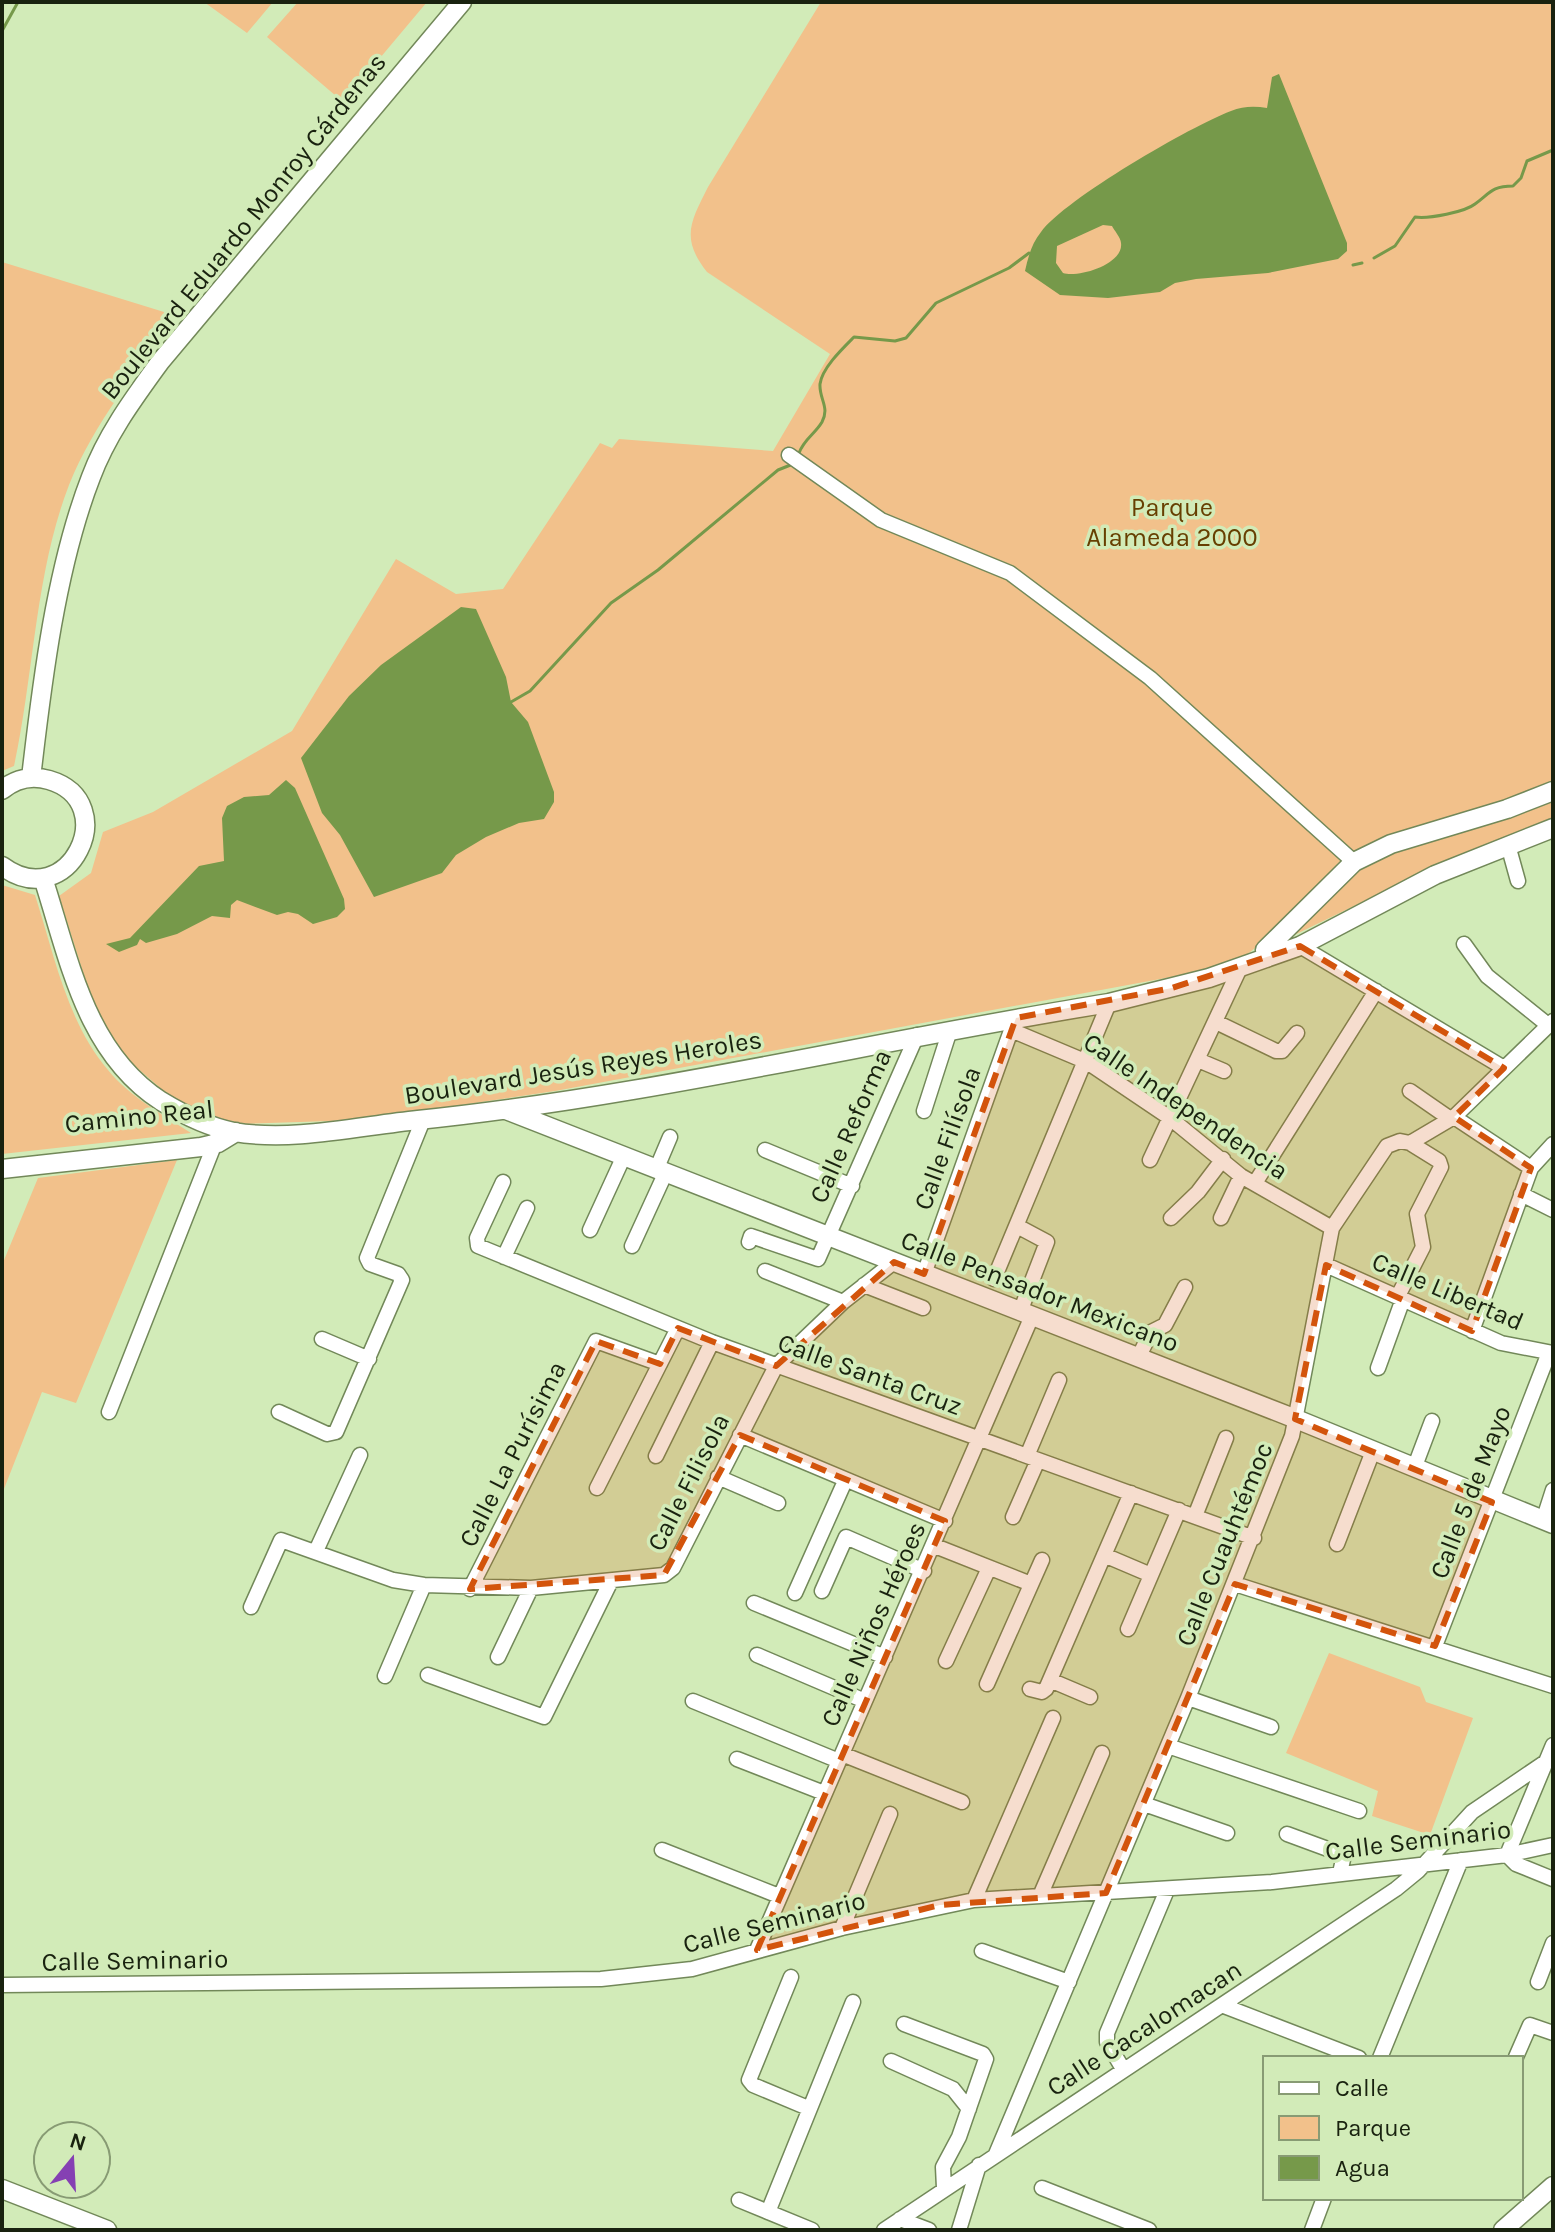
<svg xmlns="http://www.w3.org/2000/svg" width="1555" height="2232" viewBox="0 0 1555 2232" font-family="Karla,sans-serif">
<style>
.green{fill:#f2c18b}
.water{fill:#76994a;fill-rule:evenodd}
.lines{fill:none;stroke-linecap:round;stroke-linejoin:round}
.stream{stroke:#76994a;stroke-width:3}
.minor-casing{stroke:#728859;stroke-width:17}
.major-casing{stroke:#728859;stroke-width:21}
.minor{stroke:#fff;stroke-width:14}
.major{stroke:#fff;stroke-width:18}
.marked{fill:#d3540c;fill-opacity:0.2;stroke:#d3540c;stroke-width:6;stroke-dasharray:16 10;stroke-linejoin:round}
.labels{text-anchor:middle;stroke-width:7;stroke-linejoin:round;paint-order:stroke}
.street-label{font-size:26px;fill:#19220f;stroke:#d2ebb8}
.park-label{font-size:26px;fill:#673f01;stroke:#d2ebb8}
</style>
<rect width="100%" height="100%" fill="#d2ebb8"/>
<path class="green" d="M204 2H273L247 33Z
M298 2H427L343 102 267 37Z
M821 2H1553V789L1396 836 1245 956 1225 967 555 1091 360 1120 242 1124 215 1119 174 1100 128 1060 96 1014 59 896 91 873 103 832 153 812 292 731 396 559 456 594 503 589 600 443 612 448 619 439 773 451 830 354 707 272C680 238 691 221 708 187Z
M2 262 177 316C138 369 94 423 69 485 35 573 34 674 14 766L2 771Z
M1553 802V823L1389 889 1282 941 1367 862 1415 842Z
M2 885 35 895C54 954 67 1022 108 1070 130 1097 162 1114 191 1133L2 1154Z
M177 1160 76 1403 42 1392 2 1494V1265L38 1178Z
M1329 1653 1420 1687 1426 1702 1473 1718 1430 1835 1372 1816 1378 1791 1286 1753Z"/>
<path class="water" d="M1279 74 1347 243V251L1338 259 1268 273 1196 279 1175 283 1160 292 1108 298 1060 295 1025 271C1028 257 1032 243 1041 232 1065 199 1191 126 1231 111 1243 106 1255 106 1267 108L1272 77ZM1103 225 1112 226C1114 230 1121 238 1121 243 1124 264 1079 278 1063 273L1056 263 1057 246Z
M461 607 476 609 506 677 511 702 528 722 554 792V802L544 819 519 823 486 837 456 855 442 873 374 897 340 835 322 813 301 758 349 696 381 665Z
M286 780 295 788 344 899 345 909 337 917 313 924 298 914 288 912 277 915 237 900 231 905 230 918 212 916 177 934 146 943 140 939 137 945 119 952 106 944 130 938 199 866 224 861 222 818 227 806 244 797 269 795Z"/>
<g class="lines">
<path class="stream" d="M2 31 18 2
M1374 258 1395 246 1415 217C1429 219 1465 212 1475 204 1490 193 1492 186 1513 186L1521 178 1527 161 1553 150
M1353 265 1362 263
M799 453C804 439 815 434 822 422 830 407 819 399 820 384 822 368 843 348 854 337L895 341 906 338 936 303 1009 268 1029 253
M511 702 530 691 611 603 658 570 778 470 793 464"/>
<defs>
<path id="minor" d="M789 455 881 520 1010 573 1150 678 1354 862
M1508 845 1518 881
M1464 944 1487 976 1548 1025
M1300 946 1504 1068
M1216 1022 1276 1051H1282L1297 1033
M1011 1030 1087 1062 1170 1118 1241 1176 1332 1228
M1198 1060 1224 1071
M1410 1091 1449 1118
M924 1111 950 1030
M1454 1117 1531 1168
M765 1150 852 1186
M1150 1160 1240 968
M656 1170 670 1137
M503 1182 477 1238 478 1246 712 1342 1254 1538
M1255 1183 1376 991
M1521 1194 1553 1210
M1171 1218 1198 1192 1223 1159
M1221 1218 1241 1176
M1017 1226 1047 1242 1020 1312
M590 1230 623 1158
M749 1242 751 1236 818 1259 917 1035
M632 1246 665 1174
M504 1257 527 1208
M1326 1265 1501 1343 1553 1353
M765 1271 843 1302
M924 1274 1014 1022
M994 1279 1109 1003
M864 1285 923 1308
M1398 1296 1423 1247 1417 1214 1441 1167 1439 1161 1410 1143
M1472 1331 1531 1168 1553 1144
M322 1339 369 1359
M1138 1358 1151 1332 1165 1325 1185 1287
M1378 1368 1403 1299
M109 1412 217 1138
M279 1412 327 1434 336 1432 402 1280 398 1274 370 1264 367 1258 423 1120
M740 1435 945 1521
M656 1456 712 1342
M1027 1456 1059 1380
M1415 1466 1432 1421
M718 1477 778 1503
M597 1488 678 1328
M1195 1516 1226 1438
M1013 1517 1038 1460
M1543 1521 1553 1490
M1337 1544 1373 1451
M935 1546 1031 1584
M316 1551 360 1455
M1104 1555 1151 1575
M1235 1584 1553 1686
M470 1589 596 1341 660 1364
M822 1591 846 1537 924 1571
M795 1593 845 1481
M754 1603 885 1657
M251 1607 281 1540 393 1580 424 1585 531 1588 664 1575 673 1568 776 1366 843 1302 894 1262
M1128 1629 1179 1510
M1435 1646 1548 1355
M757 1655 865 1701
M498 1657 531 1588
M946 1661 989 1568
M428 1675 544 1717 610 1583
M385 1676 424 1585
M1050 1680 1090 1697
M987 1684 1042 1560
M1030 1689 1042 1692 1046 1689 1131 1493
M1188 1698 1271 1727
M693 1701 839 1761
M1168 1746 1359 1811
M842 1754 962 1802
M737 1759 824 1793
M1144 1804 1227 1833
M1287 1834 1344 1855 1340 1873
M662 1850 779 1896
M1507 1855 1553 1745
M1507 1855 1516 1864 1553 1879
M1040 1896 1102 1753
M974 1900 1053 1718
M842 1928 890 1814
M757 1950 1032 1316
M982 1951 1069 1982
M791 1977 749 2080 753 2085 808 2108
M1538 1982 1553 1943
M2 1985 601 1979 692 1969 842 1928 974 1900 1272 1882 1507 1855 1553 1845
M1224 2006 1359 2058
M904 2024 983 2054 986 2059 959 2137 943 2167 944 2188
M1516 2057 1530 2025 1553 2033
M1380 2058 1461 1860
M891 2061 953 2089 969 2109
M1123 2069 1107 2042V2033L1167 1890
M996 2154 1188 1698 1292 1436 1332 1228 1387 1146 1400 1141 1410 1143 1454 1117 1553 1021
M1042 2188 1149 2230
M739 2200 812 2230
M768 2212 853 2002
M900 2219 929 2230
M884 2230 1396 1889 1418 1871 1472 1812 1547 1761
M959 2230 979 2165
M1312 2230 1324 2198"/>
<path id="major" d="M31 778C42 682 56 567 91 477 107 434 134 398 160 362L462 2
M2 790C15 779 32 775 49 780 124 802 69 916 2 866
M43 878C69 958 85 1052 161 1101 184 1115 208 1127 234 1132 293 1142 359 1126 418 1120 650 1096 878 1040 1109 1003L1209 978 1300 946 1435 875 1553 828
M1266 958 1265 950 1354 862 1391 844 1507 809 1553 791
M506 1110 1296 1419 1553 1524
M2 1169 201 1147 218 1143 236 1132
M2 2189 107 2230
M1503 2230 1553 2186"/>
</defs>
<use href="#minor" class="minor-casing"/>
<use href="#major" class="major-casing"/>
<use href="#minor" class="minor"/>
<use href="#major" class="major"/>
</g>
<path class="marked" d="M1300 946 1504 1068 1454 1117 1531 1168 1472 1331 1326 1265 1295 1419 1492 1502 1435 1646 1235 1584 1106 1893 940 1905 757 1950 945 1521 740 1435 664 1575 470 1589 596 1341 660 1364 678 1328 776 1366 894 1262 924 1274 1016 1018 1172 988Z"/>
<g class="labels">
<g class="street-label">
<text transform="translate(243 226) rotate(-51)" y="9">Boulevard Eduardo Monroy Cárdenas</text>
<text transform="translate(583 1067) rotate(-9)" y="9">Boulevard Jesús Reyes Heroles</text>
<text transform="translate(1186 1106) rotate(34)" y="9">Calle Independencia</text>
<text transform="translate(139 1116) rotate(-6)" y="9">Camino Real</text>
<text transform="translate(850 1126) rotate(-66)" y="9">Calle Reforma</text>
<text transform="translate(947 1138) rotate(-70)" y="9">Calle Filísola</text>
<text transform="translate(1040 1291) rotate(21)" y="9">Calle Pensador Mexicano</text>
<text transform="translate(1448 1291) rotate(23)" y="9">Calle Libertad</text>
<text transform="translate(870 1374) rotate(20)" y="9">Calle Santa Cruz</text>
<text transform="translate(512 1454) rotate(-63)" y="9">Calle La Purísima</text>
<text transform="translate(688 1482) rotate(-63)" y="9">Calle Filisola</text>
<text transform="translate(1470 1492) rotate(-69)" y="9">Calle 5 de Mayo</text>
<text transform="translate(1224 1544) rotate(-68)" y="9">Calle Cuauhtémoc</text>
<text transform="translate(873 1624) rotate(-66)" y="9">Calle Niños Héroes</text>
<text transform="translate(1418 1840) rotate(-7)" y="9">Calle Seminario</text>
<text transform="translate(774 1922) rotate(-14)" y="9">Calle Seminario</text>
<text transform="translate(135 1960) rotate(-1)" y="9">Calle Seminario</text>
<text transform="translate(1144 2028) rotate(-33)" y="9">Calle Cacalomacan</text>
</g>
<g class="park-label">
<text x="1172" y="516">Parque<tspan x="1172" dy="30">Alameda 2000</tspan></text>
</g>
</g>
<rect width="1555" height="2232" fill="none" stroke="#19220f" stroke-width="8"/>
<rect x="1263" y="2056" width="260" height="144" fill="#d2ebb8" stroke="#889b74" stroke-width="2"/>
<rect x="1279" y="2082" width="40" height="12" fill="#ffffff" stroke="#889b74" stroke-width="2"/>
<text x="1335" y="2096" font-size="24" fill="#19220f">Calle</text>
<rect x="1279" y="2116" width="40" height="24" fill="#f2c18b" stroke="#889b74" stroke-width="2"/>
<text x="1335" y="2136" font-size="24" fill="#19220f">Parque</text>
<rect x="1279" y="2156" width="40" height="24" fill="#76994a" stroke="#889b74" stroke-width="2"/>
<text x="1335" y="2176" font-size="24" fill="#19220f">Agua</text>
<g transform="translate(72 2160) rotate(18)"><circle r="38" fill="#d2ebb8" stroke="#889b74" stroke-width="2"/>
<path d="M0-6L14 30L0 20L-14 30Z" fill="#8540b3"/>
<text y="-12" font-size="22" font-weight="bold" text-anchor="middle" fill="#19220f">N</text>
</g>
</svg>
